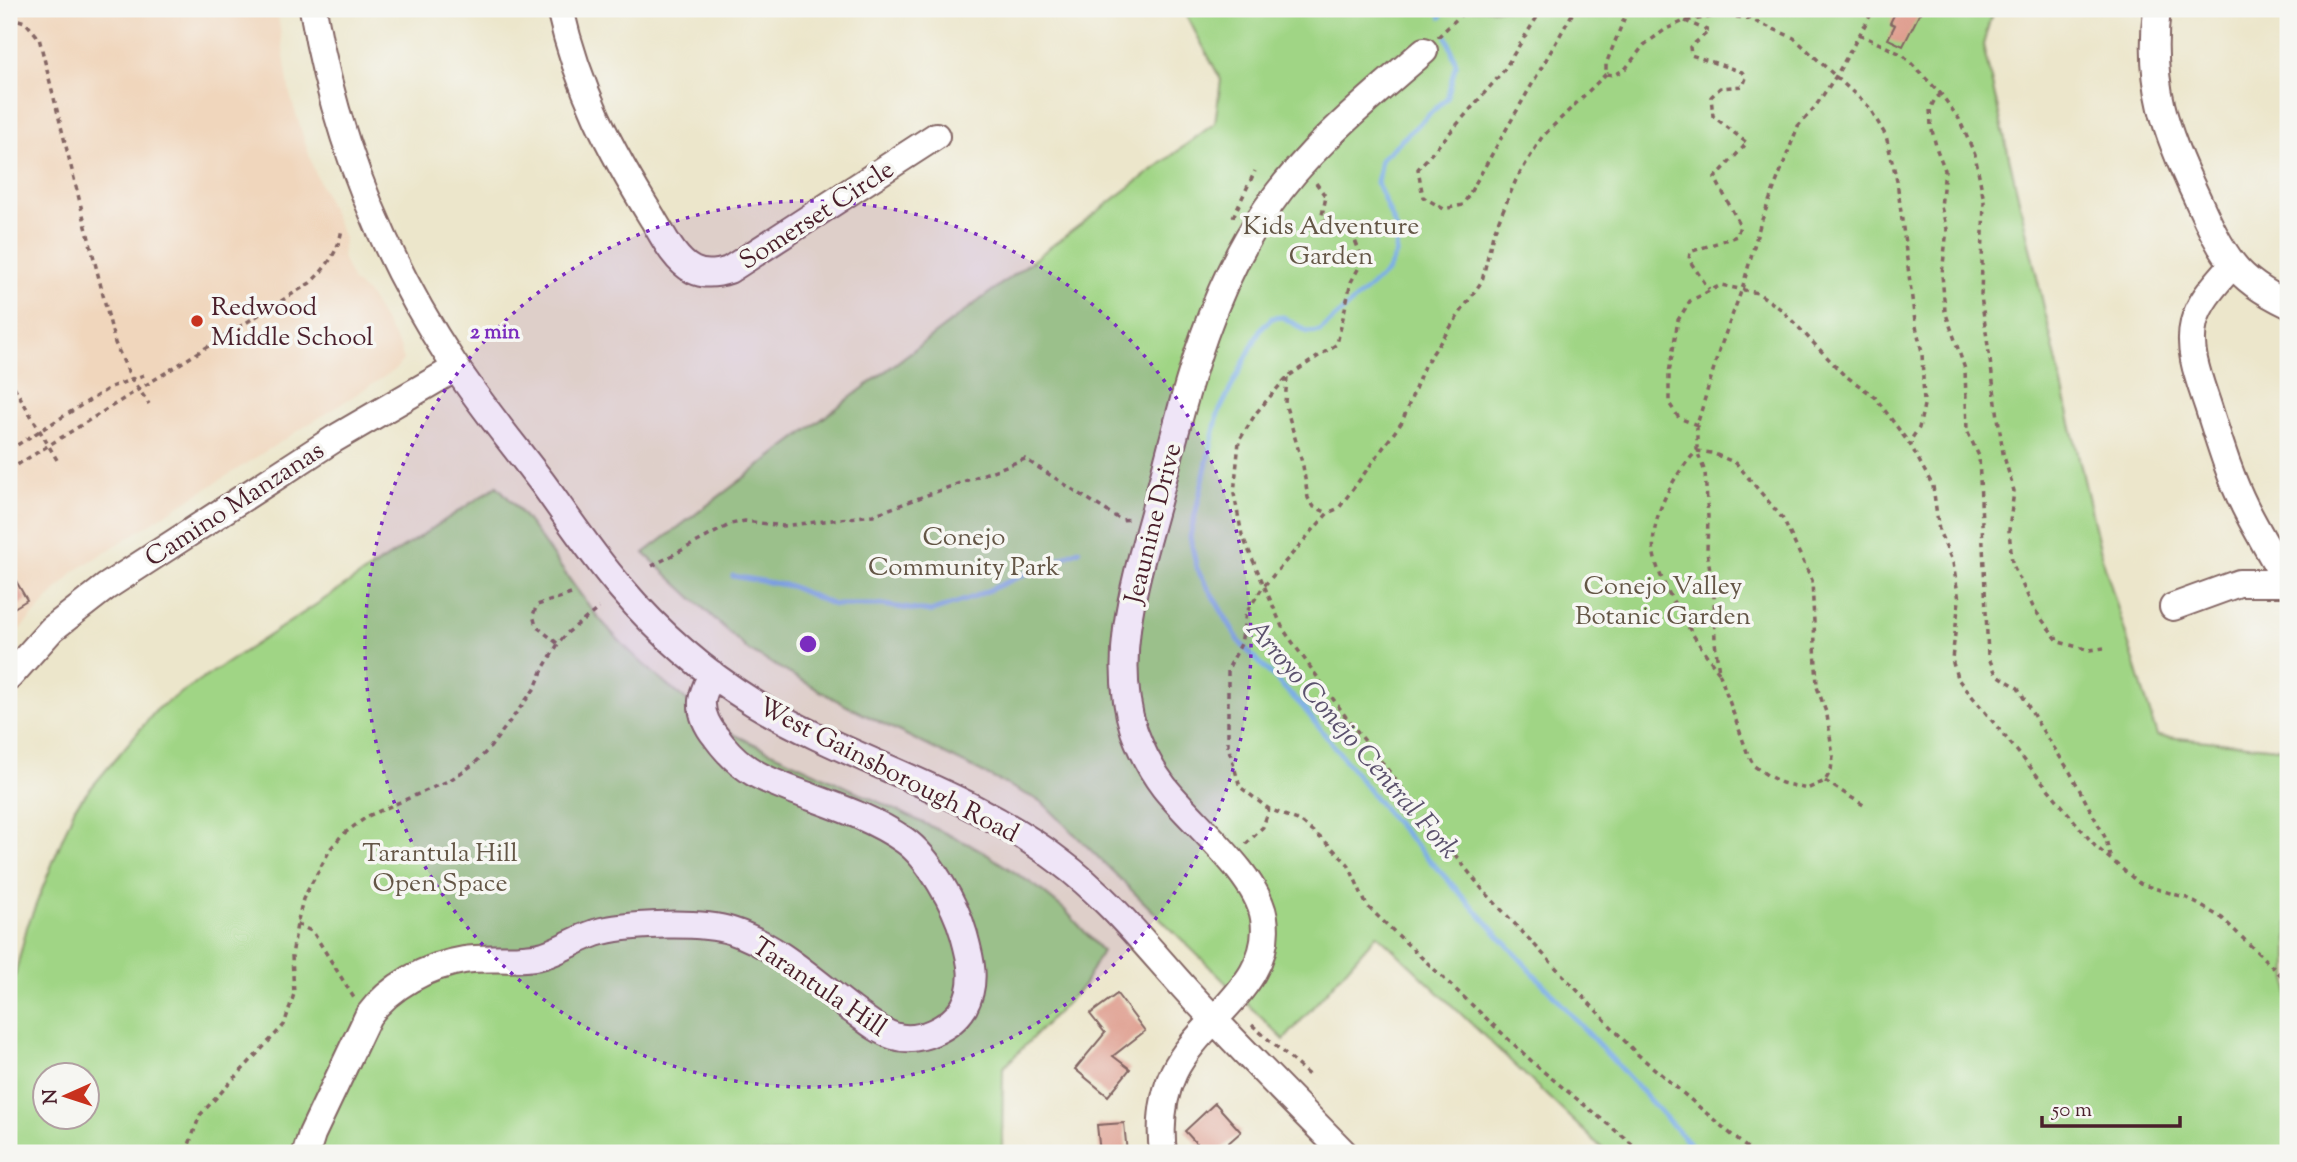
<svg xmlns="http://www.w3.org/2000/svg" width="2297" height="1162" viewBox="0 0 2297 1162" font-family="'Sorts Mill Goudy',serif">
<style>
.built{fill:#f0d6bc}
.green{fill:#a0d585;stroke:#757a58;stroke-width:2;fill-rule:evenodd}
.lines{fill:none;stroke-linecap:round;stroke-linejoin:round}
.stream{stroke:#7baee7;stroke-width:5}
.building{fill:#df9f90}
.minor-casing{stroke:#836563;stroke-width:30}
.path{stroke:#836563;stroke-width:3.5;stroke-dasharray:5 5;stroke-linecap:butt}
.minor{stroke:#fff;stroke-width:26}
.ring{fill:none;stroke:#7b2cbf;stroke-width:3.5;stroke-dasharray:3.5 7}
.poi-dot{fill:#c8321e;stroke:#f6f6f2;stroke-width:2.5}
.labels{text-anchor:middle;stroke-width:7;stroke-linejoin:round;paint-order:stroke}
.street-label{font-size:26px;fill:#4a1f2b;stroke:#f6f6f2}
.park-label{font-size:26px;fill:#645646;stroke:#f6f6f2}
.poi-label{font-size:26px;fill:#4a1f2b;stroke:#f6f6f2;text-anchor:start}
.water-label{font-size:28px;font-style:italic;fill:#5b516d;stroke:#f6f6f2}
.centre{fill:#7b2cbf;stroke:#f6f6f2;stroke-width:3.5}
.ring-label{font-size:21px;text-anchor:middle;font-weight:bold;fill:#7b2cbf;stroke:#f6f6f2;stroke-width:7;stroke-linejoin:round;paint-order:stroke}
</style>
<rect width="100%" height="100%" fill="#f6f6f2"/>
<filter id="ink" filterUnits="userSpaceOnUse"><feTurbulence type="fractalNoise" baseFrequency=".0143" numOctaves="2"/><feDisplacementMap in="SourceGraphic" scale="14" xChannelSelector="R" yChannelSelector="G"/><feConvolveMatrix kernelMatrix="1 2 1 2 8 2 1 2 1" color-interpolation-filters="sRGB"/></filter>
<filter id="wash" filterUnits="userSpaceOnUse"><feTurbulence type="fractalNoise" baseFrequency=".00686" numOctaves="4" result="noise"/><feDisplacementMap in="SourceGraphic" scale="28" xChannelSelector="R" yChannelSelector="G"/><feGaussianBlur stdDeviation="1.57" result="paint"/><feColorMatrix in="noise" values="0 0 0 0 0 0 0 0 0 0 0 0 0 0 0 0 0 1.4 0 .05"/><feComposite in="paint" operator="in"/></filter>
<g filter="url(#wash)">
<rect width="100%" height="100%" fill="#ece6cb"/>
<path class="built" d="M9 9H277L290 95 314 170 344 238 342 257 353 282 368 294 401 349 403 360 395 370 75 571 9 641Z"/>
<path class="green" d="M1183 9H1993L1983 45 2102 557 2157 736 2288 749V1153H1607L1377 934 1284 1040 1042 802 847 706 748 650 644 553 1215 123 1221 80Z
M497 486C536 525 563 575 598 617 637 663 685 702 735 735L977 848 1037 887 1065 910 1102 951 1083 986 1003 1068 1002 1153H9V999L27 927 75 807 158 708ZM46 1074H88V1116H46Z"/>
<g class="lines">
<path class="stream" d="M1440 9 1441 17
M1447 37 1456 63 1447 98 1381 159 1377 183 1397 230 1396 254 1388 271 1320 331 1308 332 1283 317 1272 318 1260 330 1218 414 1190 537 1197 569 1241 644 1302 706 1392 819 1698 1153
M733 576 790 586 834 605H883L930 612 971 598 1079 550"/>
</g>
<g id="blocks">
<path class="building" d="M1897 9H1922L1903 46 1888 39 1895 25 1890 23Z
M9 569 27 600 9 611Z
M1117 994 1145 1031 1113 1056 1130 1069 1108 1096 1075 1069 1105 1033 1090 1014Z
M1215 1103 1241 1132 1217 1153H1205L1185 1131Z
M1124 1123 1127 1153H1100L1097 1125Z"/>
</g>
</g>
<g filter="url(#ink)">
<use href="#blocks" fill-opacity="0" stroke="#836563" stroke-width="2"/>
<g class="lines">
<defs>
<path id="minor" d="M313 9C335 137 382 255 453 363 481 406 514 445 544 485 569 520 593 556 621 588 659 633 704 672 754 703 852 762 967 790 1059 861 1108 897 1147 947 1188 992 1239 1047 1292 1100 1344 1153
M560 9C578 89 610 150 653 219 663 236 675 261 693 270 705 276 717 274 729 270L936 136
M2157 9C2148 84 2165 131 2197 198 2207 220 2218 245 2233 264 2246 281 2269 295 2288 304
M2233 264C2218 282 2200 299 2194 322 2187 350 2199 379 2208 406 2219 440 2229 475 2245 507 2258 533 2273 557 2287 583
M2173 607 2239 583H2287
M9 677 52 629 106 587 334 439 456 368
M306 1153 312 1134 368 1016C390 986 427 966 464 960 490 956 518 962 544 955 564 949 581 936 602 931 633 924 701 921 732 931 776 945 814 981 851 1009 864 1018 878 1031 894 1036 918 1044 951 1028 964 1007 977 983 971 960 964 935 956 906 929 857 904 840 871 817 832 805 795 791 778 784 759 778 744 766 733 758 724 748 716 737 708 727 701 714 702 701 703 691 708 683 712 674
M1163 1153C1160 1127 1162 1097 1174 1072 1200 1018 1274 985 1264 918 1257 874 1191 822 1164 787 1151 770 1141 750 1134 731 1108 650 1141 565 1161 487 1186 390 1209 292 1267 208 1310 146 1368 100 1424 51"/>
</defs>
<use href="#minor" class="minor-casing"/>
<path class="path" d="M1542 9 1502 73 1418 169 1423 197 1444 209 1463 205 1575 9
M1628 9 1606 64V74L1615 75 1626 68 1644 45 1666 29 1684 21 1725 15 1750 19 1794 38 1869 107 1886 136 1897 181 1915 322 1922 352 1924 405 1919 428 1912 438 1911 445
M9 17 25 22 39 38 115 343 131 378 149 404
M1685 21 1709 31 1690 47 1691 55 1742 72 1746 78 1743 86 1720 88 1711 97 1713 116 1747 143 1715 178 1740 225 1737 236 1690 252 1689 260 1709 289
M1859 34 1903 55 1941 94 1959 119 1975 155 1984 201 1981 296 2003 453 2014 491 2009 530 2012 563 2034 609 2059 642 2090 650 2104 648
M1438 37 1467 9
M1606 74 1542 137 1516 180 1493 234 1482 281 1424 366 1402 422 1339 508 1328 513 1263 587 1246 613 1241 644 1228 669V746L1240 787 1269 809 1300 821 1328 844 1348 864 1367 906 1539 1068 1643 1153
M1941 94 1935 99 1930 109 1931 126 1937 150 1945 170 1941 207 1947 229 1942 274 1945 311 1965 369 1967 431 1979 456 1988 656 1996 674 2018 688 2039 725 2070 772 2106 839 2111 860
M1316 183 1326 197 1322 215 1324 220 1354 238 1363 260 1351 282 1337 344 1287 377 1256 413 1239 441 1234 494 1242 535 1283 629 1346 717 1482 889 1636 1053 1753 1153
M1233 217 1255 171
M9 378 57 460
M1287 378 1285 403 1303 466 1308 498 1314 507 1328 513
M1697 425 1679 418 1669 403V373L1678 320 1690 301 1721 285 1758 293 1782 310 1843 374 1875 397 1911 446 1933 486 1939 531 1953 563 1959 600 1952 659 1957 678 2095 846 2140 884 2187 898 2222 918 2288 982
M9 450 111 387 144 375
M9 470 310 283C327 267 339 251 342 228
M652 566 731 524 745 521 783 526 873 515 1025 459 1121 520 1132 519
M557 643 536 626 533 615 537 605 571 594
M1719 672C1700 648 1658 583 1654 554 1649 520 1673 474 1697 451L1712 453 1736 463 1783 519 1812 580 1817 687 1827 715 1833 756 1831 770 1825 781 1807 789 1782 783 1767 775 1754 766 1747 752 1719 672 1715 642 1714 596 1707 551 1708 517 1705 472 1697 451V425L1719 351 1742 289 1760 225 1798 126 1815 107 1836 76 1874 9
M1825 781 1865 806
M1246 844 1263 827 1269 809
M297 924 313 932 354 998
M1252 1025 1311 1077
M186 1153 200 1115 284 1025 294 994 292 956 297 924 303 899 331 848 342 835 368 816 450 780 474 764 489 749 535 688 544 667 558 644 567 633 599 608"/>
<use href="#minor" class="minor"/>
</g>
</g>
<circle cx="808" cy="644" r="443" fill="#7b2cbf" fill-opacity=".12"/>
<circle class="ring" cx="808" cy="644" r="443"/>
<circle class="poi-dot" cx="197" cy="321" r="7"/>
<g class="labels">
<g class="street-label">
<text transform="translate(816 214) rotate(-33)" y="9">Somerset Circle</text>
<text transform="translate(234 503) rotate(-33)" y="9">Camino Manzanas</text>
<text transform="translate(1152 523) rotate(-76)" y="9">Jeaunine Drive</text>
<text transform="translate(889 769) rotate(27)" y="9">West Gainsborough Road</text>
<text transform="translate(820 986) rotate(34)" y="9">Tarantula Hill</text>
</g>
<g class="park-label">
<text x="1331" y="234">Kids Adventure<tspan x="1331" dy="30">Garden</tspan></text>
<text x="964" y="545">Conejo<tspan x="964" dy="30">Community Park</tspan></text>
<text x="1663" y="594">Conejo Valley<tspan x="1663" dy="30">Botanic Garden</tspan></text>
<text x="440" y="861">Tarantula Hill<tspan x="440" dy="30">Open Space</tspan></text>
</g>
<g class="poi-label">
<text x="211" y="315">Redwood<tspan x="211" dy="30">Middle School</tspan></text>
</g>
<g class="water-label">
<text transform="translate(1354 738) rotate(49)" y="10">Arroyo Conejo Central Fork</text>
</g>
</g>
<circle cx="808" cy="644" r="10" class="centre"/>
<g class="ring-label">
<text x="495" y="338">2 min</text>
</g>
<rect width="2297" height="1162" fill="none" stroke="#f6f6f2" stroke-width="35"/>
<g transform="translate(66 1096) rotate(267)"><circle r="33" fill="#f6f6f2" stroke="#b1a0a2" stroke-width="2"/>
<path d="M0-5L12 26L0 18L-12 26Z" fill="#c8321e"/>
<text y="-10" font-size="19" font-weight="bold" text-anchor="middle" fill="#4a1f2b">N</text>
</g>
<path d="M2042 1116v10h138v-10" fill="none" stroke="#4a1f2b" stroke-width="3.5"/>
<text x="2052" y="1116" font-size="21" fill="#4a1f2b" stroke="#f6f6f2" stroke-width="5" paint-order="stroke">50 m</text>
</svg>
